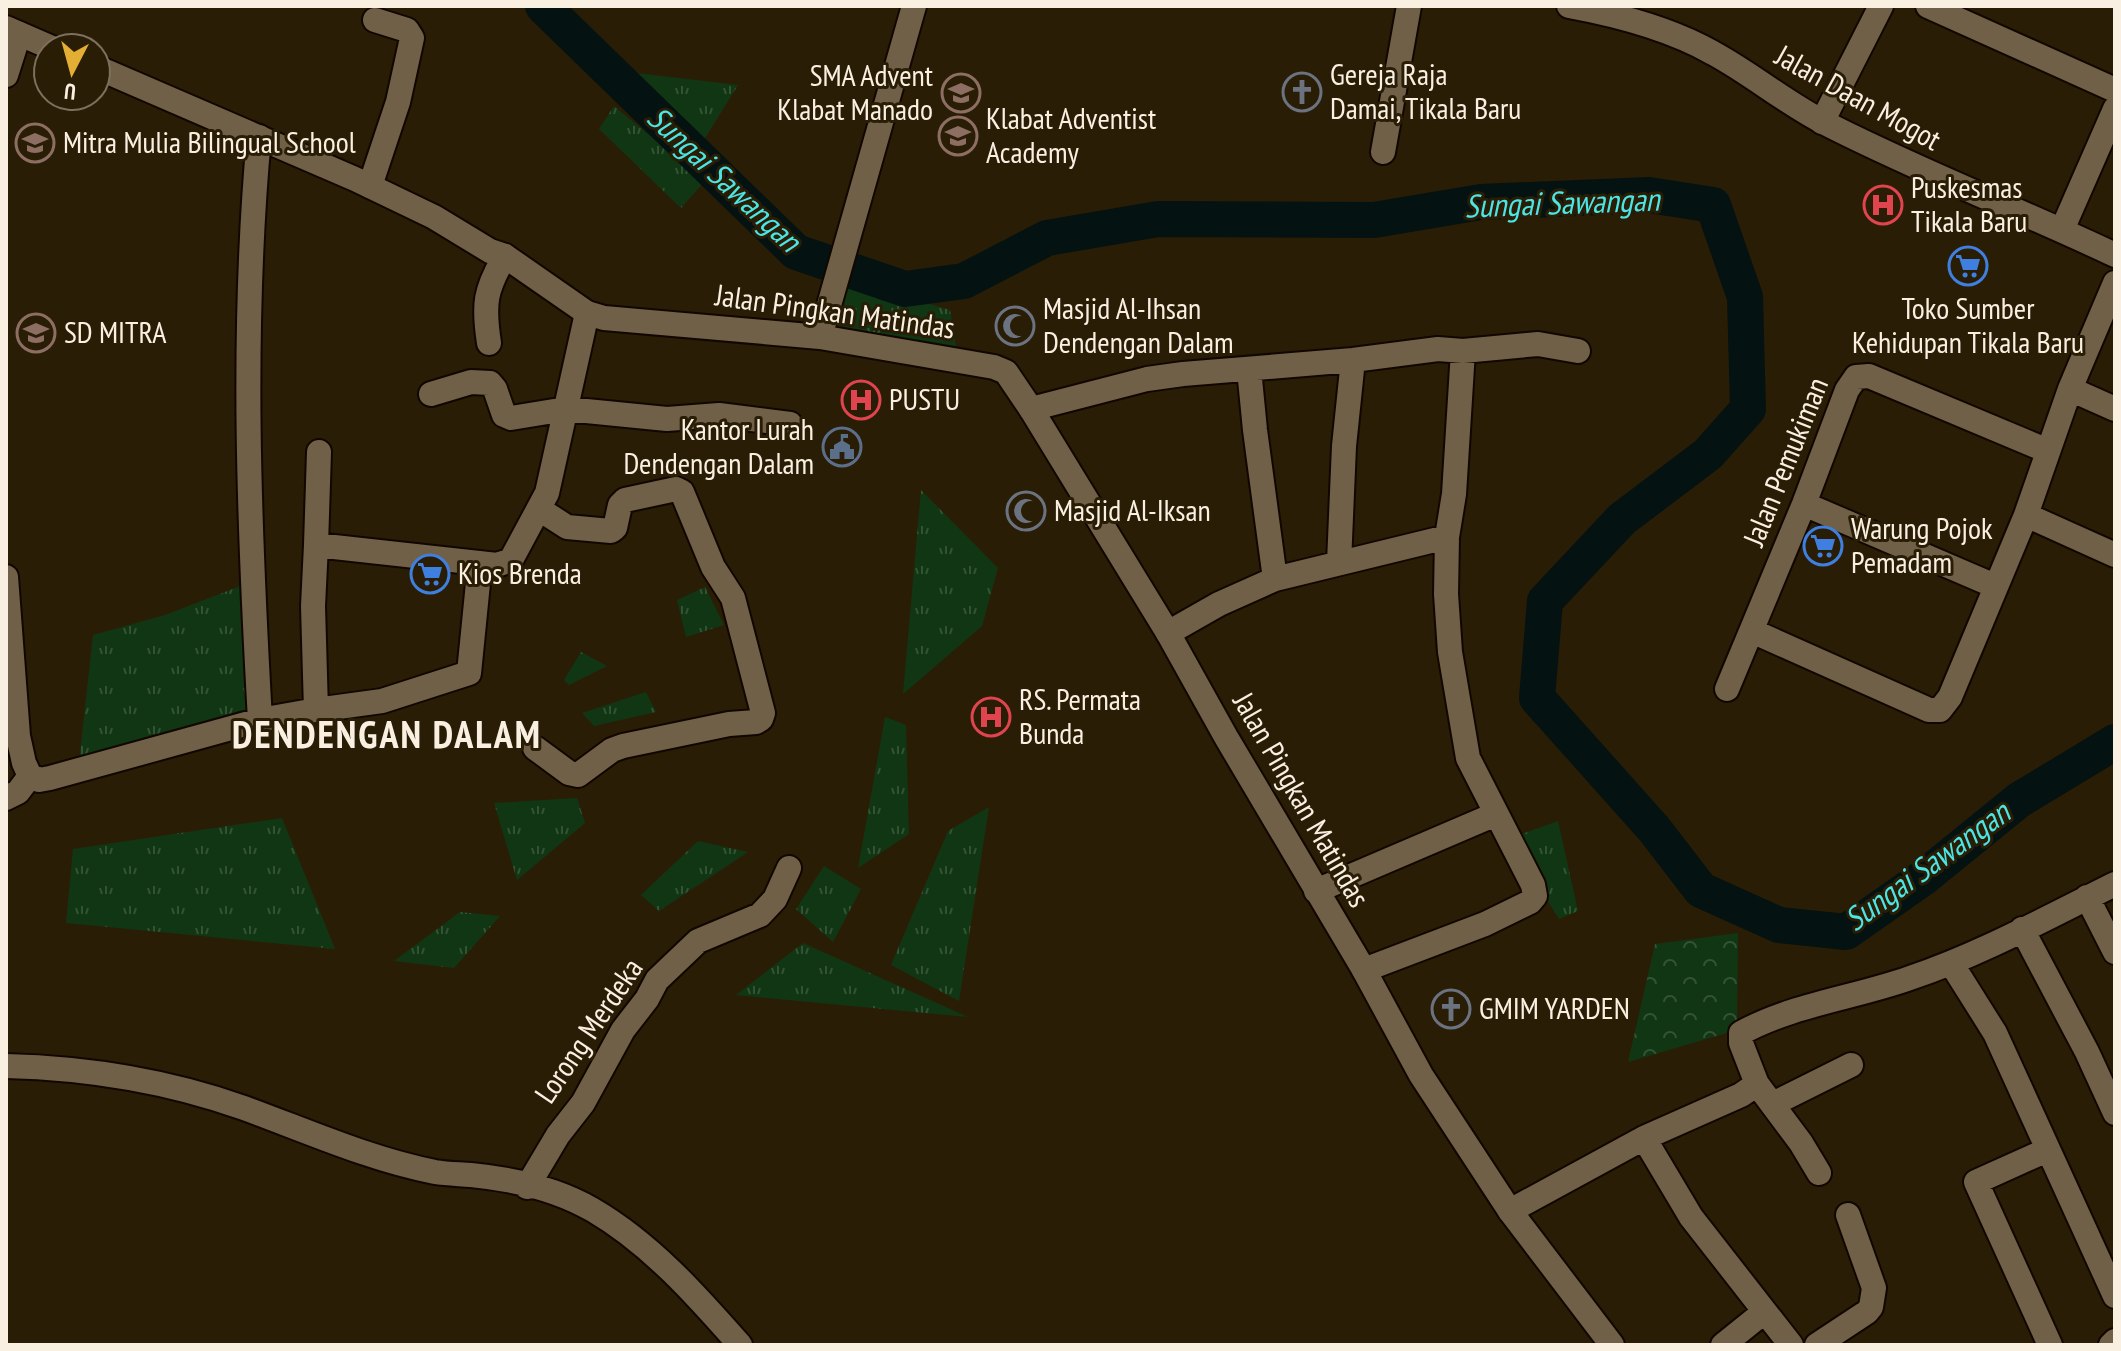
<svg xmlns="http://www.w3.org/2000/svg" width="2121" height="1351" viewBox="0 0 2121 1351" font-family="'PT Sans Narrow',sans-serif">
<style>
.grass{fill:url(#grass-tufts)}
.forest{fill:url(#forest-crowns)}
.lines{fill:none;stroke-linecap:round;stroke-linejoin:round}
.river{stroke:#051212;stroke-width:36}
.minor-casing{stroke:#120700;stroke-width:28}
.tertiary-casing{stroke:#120700;stroke-width:28}
.secondary-casing{stroke:#120700;stroke-width:28}
.minor{stroke:#6f6047;stroke-width:24}
.tertiary{stroke:#6f6047;stroke-width:24}
.secondary{stroke:#6f6047;stroke-width:24}
.labels{text-anchor:middle;stroke-width:6;stroke-linejoin:round;paint-order:stroke}
.poi-label{font-size:30px;fill:#f9f0e2;stroke:#2a1d06;text-anchor:start}
.street-label{font-size:30px;fill:#f9f0e2;stroke:#2a1d06}
.water-label{font-size:32px;font-style:italic;fill:#4ce5e6;stroke:#2a1d06}
.district-label{font-size:38px;font-weight:bold;letter-spacing:2px;fill:#f9f0e2;stroke:#2a1d06}
</style>
<defs>
<pattern id="grass-tufts" width="24" height="20" patternUnits="userSpaceOnUse" patternTransform="scale(2)"><rect width="24" height="20" fill="#103613"/><path d="M3 7l-1-3M5 7V3M7 7l1-3M15 17l-1-3M17 17v-4M19 17l1-3" fill="none" stroke="#345335"/></pattern>
<pattern id="forest-crowns" width="20" height="18" patternUnits="userSpaceOnUse" patternTransform="scale(2)"><rect width="20" height="18" fill="#103613"/><path d="M2 6a3 3 0 1 1 6 0M12 15a3 3 0 1 1 6 0" fill="none" stroke="#345335"/></pattern>
</defs>
<rect width="100%" height="100%" fill="#2a1d06"/>
<path class="grass" d="M628 72 738 85 702 143Z
M614 106 705 181 681 208 599 129Z
M846 279 950 310 956 346 830 332Z
M921 490 998 568 982 626 903 694Z
M243 585 250 716 79 762 93 635 165 615Z
M705 587 724 625 686 637 677 600Z
M581 652 607 666 569 685 564 680Z
M646 692 656 712 594 726 582 713Z
M885 717 906 725 909 834 858 868Z
M577 798 585 823 517 880 494 803Z
M989 807 959 1001 891 965 948 831Z
M282 818 335 949 66 923 73 849Z
M1558 821 1578 911 1559 919 1508 839Z
M698 841 748 852 659 911 641 895Z
M824 866 861 889 833 942 796 909Z
M460 912 500 916 454 968 394 961Z
M803 943 968 1017 736 995Z"/>
<path class="forest" d="M1738 933 1737 1030 1628 1062 1655 944Z"/>
<g class="lines">
<path class="river" d="M543 6 796 252 905 289 964 281 1047 238 1158 219 1374 220 1481 202 1649 195 1713 205 1745 297 1748 409 1708 454 1622 519 1545 601 1537 698 1654 829 1701 890 1779 925 1846 932 1923 878 2019 800 2115 742"/>
<defs>
<path id="minor" d="M1928 6 2115 90
M6 75 19 34
M1822 122 1881 6
M259 137C241 332 249 526 260 720
M1383 152 1409 6
M370 186 398 102 412 38 407 30 375 20
M2062 230 2115 109
M2115 283 2070 389 2026 515 2115 555
M489 343C483 304 485 290 505 256
M1463 351 1538 344 1578 351
M1249 369 1255 430 1275 579
M2070 389 2115 409
M431 394 471 382 490 383 495 389 504 415 511 418 566 409 667 419 719 415 790 424
M1031 409 1147 379 1183 374 1353 360 1438 349 1463 351 1454 494 1447 537 1275 579 1219 604 1168 633
M1804 504 1995 586
M316 545 319 452
M1339 563 1344 446 1353 360
M6 577 18 736 24 763 30 776 39 780 50 778 260 720 316 710 313 606 316 545 497 565 511 560 547 493 587 313
M1752 631 1929 710H1940L1950 697 2026 515
M1727 689 1804 504 1847 390 1856 377 1869 376 2048 451
M316 710 382 701 469 673 480 563
M535 748 569 773 578 775 612 750 623 746 729 724 756 722 761 719 763 713 733 598 713 567 682 492 676 489 625 500 620 505 615 528 611 531 567 527 539 509
M6 798 18 792 30 776
M1316 891 1496 814
M2087 897 2115 952
M2022 929 2087 1052 2115 1113
M1951 963 1995 1033 2115 1296
M1364 970 1485 924 1530 902 1535 896 1533 885 1468 758 1450 652 1446 594 1447 537
M6 1066C87 1068 168 1081 244 1108 307 1131 369 1159 435 1172 447 1174 459 1174 471 1175 512 1179 557 1189 593 1210 651 1244 696 1295 740 1345
M1757 1084 1801 1143 1819 1173
M1773 1104 1851 1065
M1644 1138 1691 1217 1791 1345
M2047 1150 1976 1182 2050 1345
M527 1187 558 1135 583 1103 623 1030 647 999 657 980 698 941 760 915 775 899 789 868
M1510 1211 1644 1138 1741 1095 1757 1084 1741 1043V1033C1794 1004 1854 998 1910 978 1981 954 2048 917 2115 884
M1723 1345 1764 1312
M1817 1345 1867 1312 1871 1307 1874 1288 1848 1215
M2111 1345 2115 1341"/>
<path id="tertiary" d="M6 28 52 48
M96 67 355 179 434 217 490 251 505 256 587 313 604 318 820 337 994 367 1006 372 1031 409 1168 633 1226 737 1364 970 1421 1075 1510 1211 1612 1345
M820 337 914 6"/>
<path id="secondary" d="M1569 6C1618 15 1669 28 1713 53 1752 74 1787 104 1827 124 1921 172 2020 210 2115 255"/>
</defs>
<use href="#minor" class="minor-casing"/>
<use href="#tertiary" class="tertiary-casing"/>
<use href="#secondary" class="secondary-casing"/>
<use href="#minor" class="minor"/>
<use href="#tertiary" class="tertiary"/>
<use href="#secondary" class="secondary"/>
</g>
<defs>
<symbol id="church-ring" viewBox="-11 -11 22 22"><circle r="9.5" fill="#2a1d06" stroke="#6b7280" stroke-width="1.5"/><path d="M-1.2-6h2.4v3.5h3.3v2.4h-3.3V6h-2.4V-.1h-3.3v-2.4h3.3Z" fill="#6b7280"/></symbol>
<symbol id="school-ring" viewBox="-11 -11 22 22"><circle r="9.5" fill="#2a1d06" stroke="#8d6e63" stroke-width="1.5"/><path d="M0-5L7-2L0 1L-7-2ZM-4 1L0 2.5L4 1V4Q0 6-4 4Z" fill="#8d6e63"/></symbol>
<symbol id="hospital-ring" viewBox="-11 -11 22 22"><circle r="9.5" fill="#2a1d06" stroke="#e0444e" stroke-width="1.5"/><path d="M-5-5h3v3.5h4V-5h3V5h-3V1.5h-4V5h-3Z" fill="#e0444e"/></symbol>
<symbol id="supermarket-ring" viewBox="-11 -11 22 22"><circle r="9.5" fill="#2a1d06" stroke="#3f7fe0" stroke-width="1.5"/><path d="M-6-5.5h2.5l.6 2H6L4.5 2H-2.5L-4.4-4H-6ZM-1.5 3.2a1.3 1.3 0 1 0 .1 0ZM3 3.2a1.3 1.3 0 1 0 .1 0Z" fill="#3f7fe0"/></symbol>
<symbol id="mosque-ring" viewBox="-11 -11 22 22"><circle r="9.5" fill="#2a1d06" stroke="#6b7280" stroke-width="1.5"/><path d="M3.5-4.9A6 6 0 1 0 3.5 4.9A5 5 0 1 1 3.5-4.9Z" fill="#6b7280"/></symbol>
<symbol id="civic-ring" viewBox="-11 -11 22 22"><circle r="9.5" fill="#2a1d06" stroke="#5c6f8a" stroke-width="1.5"/><path d="M-.6-6.5H3V-4.5H.6V-3L4-1V1h2V6H-6V1h2V-1L-.6-3ZM-1.2 2.5V6h2.4V2.5Z" fill="#5c6f8a"/></symbol>
</defs>
<g fill-rule="evenodd">
<use href="#church-ring" x="1280" y="70" width="44" height="44"/>
<use href="#school-ring" x="939" y="71" width="44" height="44"/>
<use href="#school-ring" x="936" y="114" width="44" height="44"/>
<use href="#school-ring" x="13" y="121" width="44" height="44"/>
<use href="#hospital-ring" x="1861" y="183" width="44" height="44"/>
<use href="#supermarket-ring" x="1946" y="244" width="44" height="44"/>
<use href="#mosque-ring" x="993" y="304" width="44" height="44"/>
<use href="#school-ring" x="14" y="311" width="44" height="44"/>
<use href="#hospital-ring" x="839" y="378" width="44" height="44"/>
<use href="#civic-ring" x="820" y="425" width="44" height="44"/>
<use href="#mosque-ring" x="1004" y="489" width="44" height="44"/>
<use href="#supermarket-ring" x="1801" y="524" width="44" height="44"/>
<use href="#supermarket-ring" x="408" y="552" width="44" height="44"/>
<use href="#hospital-ring" x="969" y="695" width="44" height="44"/>
<use href="#church-ring" x="1429" y="987" width="44" height="44"/>
</g>
<g class="labels">
<g class="poi-label">
<text x="1330" y="85">Gereja Raja<tspan x="1330" dy="34">Damai, Tikala Baru</tspan></text>
<text x="933" y="86" text-anchor="end">SMA Advent<tspan x="933" dy="34">Klabat Manado</tspan></text>
<text x="986" y="129">Klabat Adventist<tspan x="986" dy="34">Academy</tspan></text>
<text x="63" y="153">Mitra Mulia Bilingual School</text>
<text x="1911" y="198">Puskesmas<tspan x="1911" dy="34">Tikala Baru</tspan></text>
<text x="1043" y="319">Masjid Al-Ihsan<tspan x="1043" dy="34">Dendengan Dalam</tspan></text>
<text x="1968" y="319" text-anchor="middle">Toko Sumber<tspan x="1968" dy="34">Kehidupan Tikala Baru</tspan></text>
<text x="64" y="343">SD MITRA</text>
<text x="889" y="410">PUSTU</text>
<text x="814" y="440" text-anchor="end">Kantor Lurah<tspan x="814" dy="34">Dendengan Dalam</tspan></text>
<text x="1054" y="521">Masjid Al-Iksan</text>
<text x="1851" y="539">Warung Pojok<tspan x="1851" dy="34">Pemadam</tspan></text>
<text x="458" y="584">Kios Brenda</text>
<text x="1019" y="710">RS. Permata<tspan x="1019" dy="34">Bunda</tspan></text>
<text x="1479" y="1019">GMIM YARDEN</text>
</g>
<g class="street-label">
<text transform="translate(1858 98) rotate(29)" y="10">Jalan Daan Mogot</text>
<text transform="translate(835 312) rotate(8)" y="10">Jalan Pingkan Matindas</text>
<text transform="translate(1786 462) rotate(-68)" y="10">Jalan Pemukiman</text>
<text transform="translate(1301 800) rotate(60)" y="10">Jalan Pingkan Matindas</text>
<text transform="translate(589 1031) rotate(-56)" y="10">Lorong Merdeka</text>
</g>
<g class="water-label">
<text transform="translate(724 179) rotate(43)" y="11">Sungai Sawangan</text>
<text transform="translate(1562 203) rotate(-2)" y="11">Sungai Sawangan</text>
<text transform="translate(1927 866) rotate(-36)" y="11">Sungai Sawangan</text>
</g>
<g class="district-label">
<text x="387" y="748">DENDENGAN DALAM</text>
</g>
</g>
<rect width="2121" height="1351" fill="none" stroke="#f9f0e2" stroke-width="16"/>
<g transform="translate(72 72) rotate(186)"><circle r="38" fill="#2a1d06" stroke="#7d715e" stroke-width="2"/>
<path d="M0-6L14 30L0 20L-14 30Z" fill="#e3ae34"/>
<text y="-12" font-size="22" font-weight="bold" text-anchor="middle" fill="#f9f0e2">U</text>
</g>
</svg>
